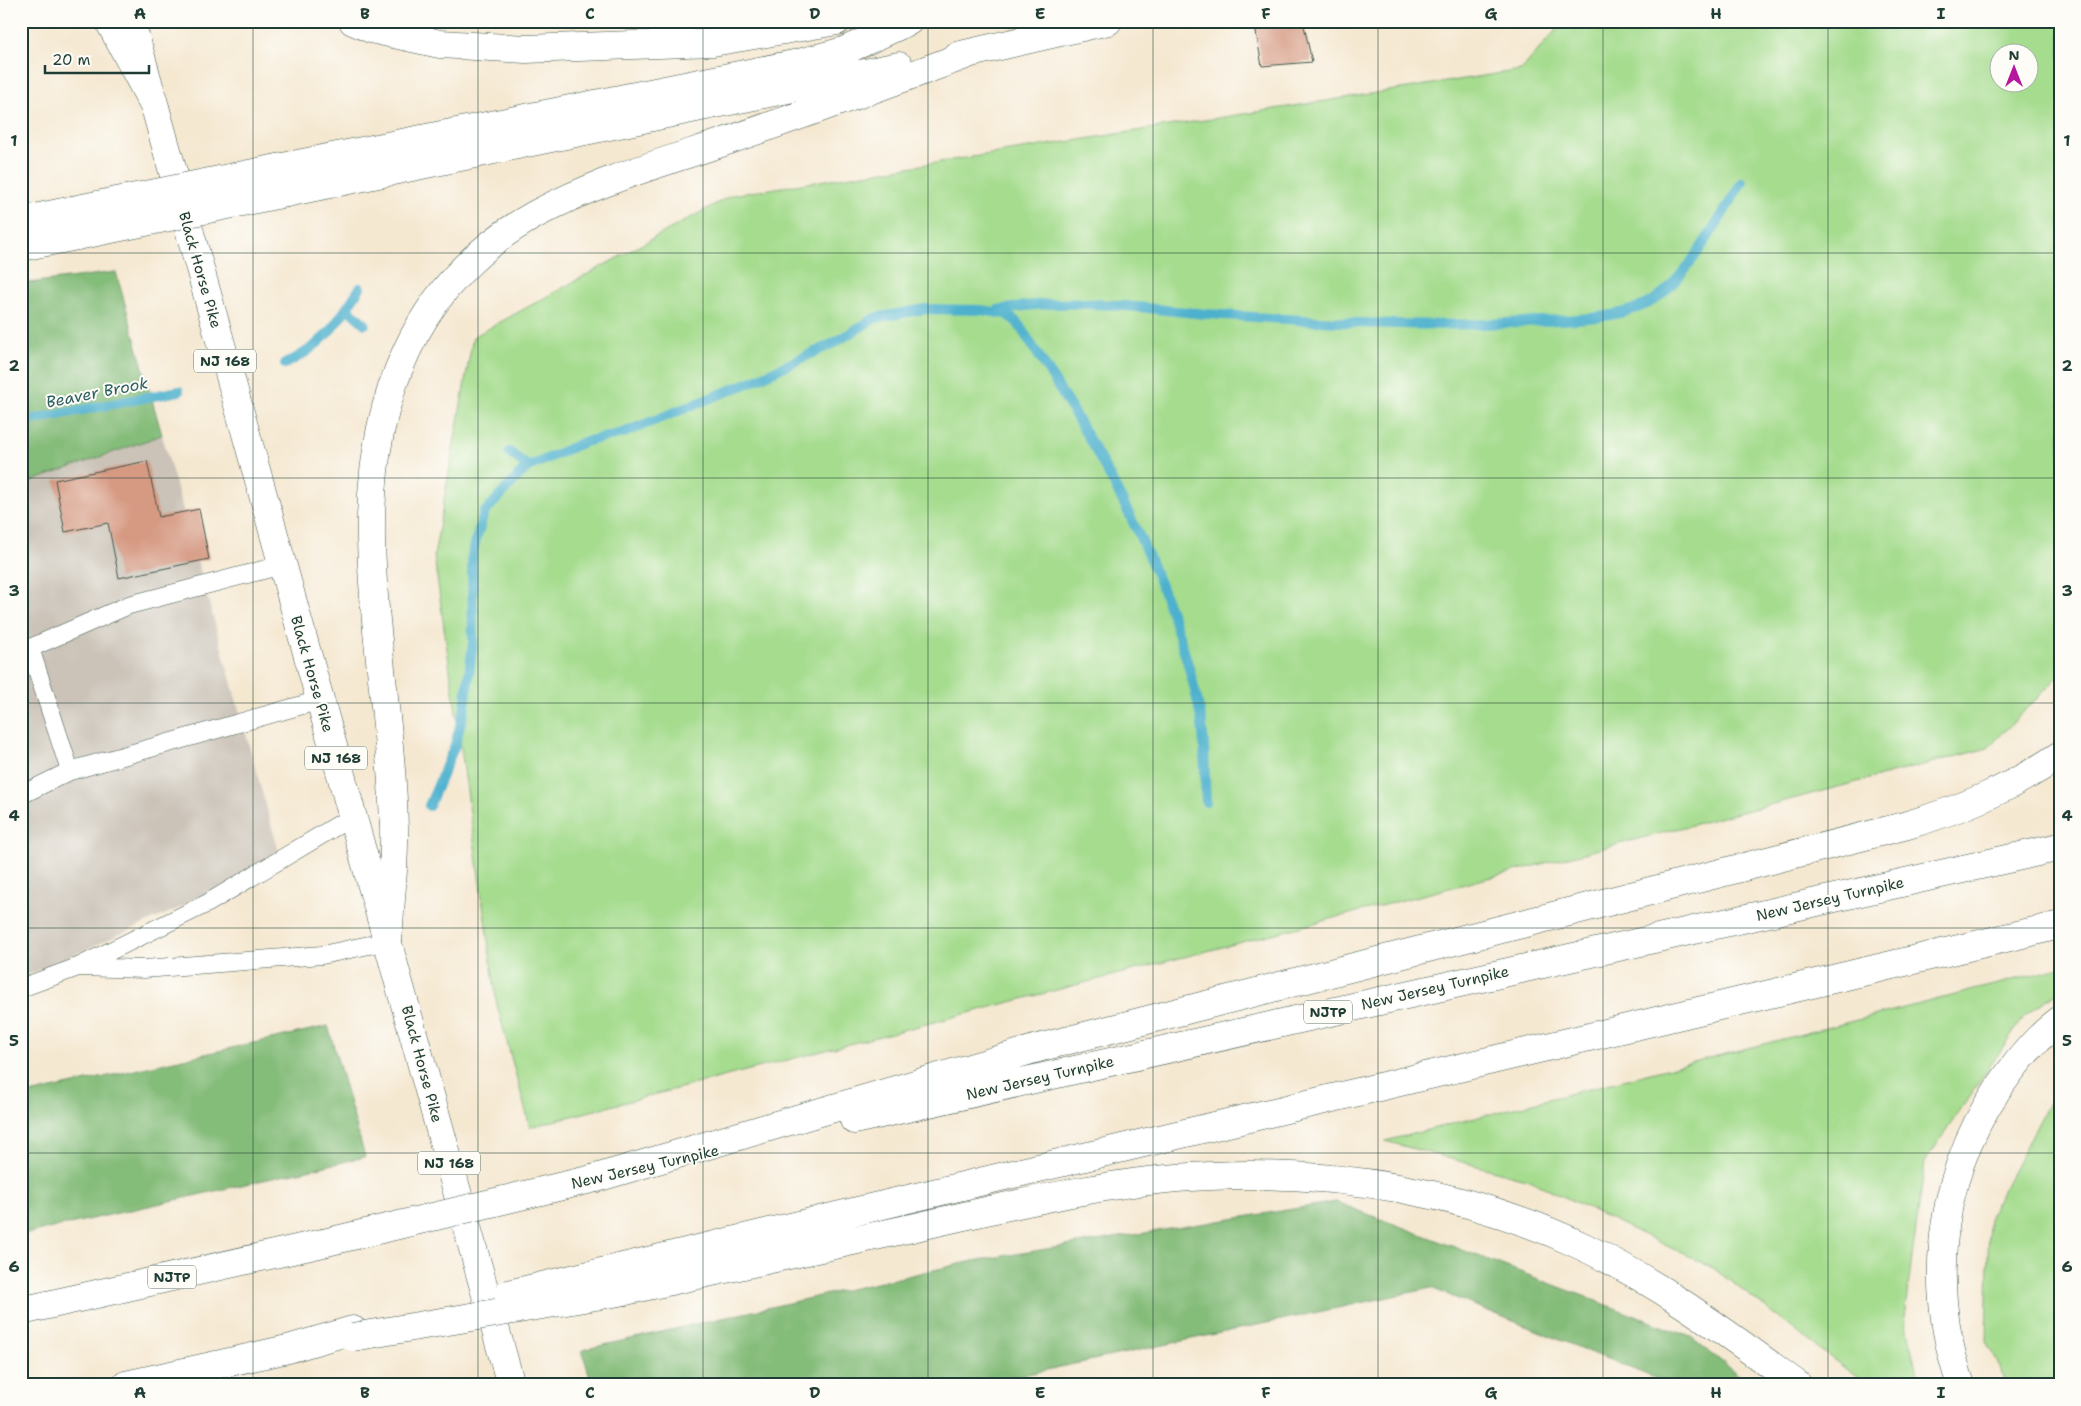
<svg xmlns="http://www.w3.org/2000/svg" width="2081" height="1406" viewBox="0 0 2081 1406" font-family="'Shantell Sans',sans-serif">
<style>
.industrial{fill:#cbc3b8}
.green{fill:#a5dc8e;stroke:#628c61;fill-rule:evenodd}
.forest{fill:#84bc79;stroke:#527c56}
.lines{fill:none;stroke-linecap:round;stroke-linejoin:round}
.stream{stroke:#4eb1cd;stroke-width:10}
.building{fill:#d69a83}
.service-casing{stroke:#3f574c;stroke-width:19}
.primary-casing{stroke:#3f574c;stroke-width:29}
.motorway-casing{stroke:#3f574c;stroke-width:29}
.service{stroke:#fff;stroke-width:18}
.primary{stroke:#fff;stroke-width:28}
.motorway{stroke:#fff;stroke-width:28}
.motorway-bridge-casing{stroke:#3f574c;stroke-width:29;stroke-linecap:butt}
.motorway-bridge{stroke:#fff;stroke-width:28}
.grid{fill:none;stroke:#1f3d34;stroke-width:1;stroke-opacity:0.55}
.labels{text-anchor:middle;stroke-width:4;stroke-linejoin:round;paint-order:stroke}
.shield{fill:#fdfcf7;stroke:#62766e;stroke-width:1}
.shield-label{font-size:14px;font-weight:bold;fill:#1f3d34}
.street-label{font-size:15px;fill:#1f3d34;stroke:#fdfcf7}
.water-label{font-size:16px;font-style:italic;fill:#2d6062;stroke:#fdfcf7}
.neatline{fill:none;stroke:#1f3d34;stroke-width:2}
.grid-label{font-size:16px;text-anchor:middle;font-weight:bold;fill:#1f3d34}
</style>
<rect width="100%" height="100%" fill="#fdfcf7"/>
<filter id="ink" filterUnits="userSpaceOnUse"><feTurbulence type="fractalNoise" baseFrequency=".02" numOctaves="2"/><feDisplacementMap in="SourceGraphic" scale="10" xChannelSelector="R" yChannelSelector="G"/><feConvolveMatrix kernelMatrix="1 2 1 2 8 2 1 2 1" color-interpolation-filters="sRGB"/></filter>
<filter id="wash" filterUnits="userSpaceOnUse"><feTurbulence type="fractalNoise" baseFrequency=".0096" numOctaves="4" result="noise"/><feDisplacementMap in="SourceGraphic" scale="20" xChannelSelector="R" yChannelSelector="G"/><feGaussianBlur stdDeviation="1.12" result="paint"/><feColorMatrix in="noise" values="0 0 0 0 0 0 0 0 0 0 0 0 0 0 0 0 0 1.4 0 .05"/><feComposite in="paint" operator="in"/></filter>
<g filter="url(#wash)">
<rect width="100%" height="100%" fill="#f5e8d1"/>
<path class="industrial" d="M162 435 282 863 21 978V485Z"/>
<path class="green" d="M1564 21 2060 23V675L1988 748 530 1127 497 1005 434 556 473 337 732 195 1521 70ZM1998 52H2028V82H1998Z
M2060 968V990L2024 1016 1925 1162 1904 1317 1920 1385H1867L1713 1268 1529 1180 1385 1141Z
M2060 1082V1385H2008L1986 1341 1989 1216Z"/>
<path class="forest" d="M116 272 162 435 21 485V284Z
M328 1026 365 1157 21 1235V1096Z
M1336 1202 1691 1337 1751 1385H1672L1431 1288 976 1385H592L582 1350 973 1261Z"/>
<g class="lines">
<path class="stream" d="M347 308 365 324
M998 310C1015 308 1033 304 1050 304 1103 301 1156 310 1208 314 1313 321 1419 329 1524 322 1564 319 1608 321 1645 305 1680 290 1722 215 1742 182
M285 364C327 343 335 325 360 288
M21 422 179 391
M509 452 529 467
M429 806 455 745 465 707 473 642 472 556 477 536 484 513 526 468 584 442 623 433 753 381 834 343 875 318 925 309 981 310 1006 314 1017 322C1094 440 1169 569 1199 708 1206 738 1204 771 1206 802"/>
</g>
<g id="blocks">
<path class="building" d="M1254 21H1303L1312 62 1262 66Z
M147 461 159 517 199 509 209 559 119 578 108 523 65 532 55 480Z"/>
</g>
</g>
<g filter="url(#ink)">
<use href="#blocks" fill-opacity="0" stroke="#3f574c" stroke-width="1"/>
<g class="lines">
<defs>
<path id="service" d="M282 565 129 605 30 648 70 771 320 700
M21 795 70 771
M81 967 144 969 322 955 388 941
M21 988 78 967 208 903 353 816"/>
<path id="primary" d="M131 21 511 1385"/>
<path id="motorway" d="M109 21 155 108
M353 21 371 29 440 44 526 49 713 42 837 21
M957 56 1108 21
M278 168 799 63 844 51 909 21
M286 193 899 66
M21 221 73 210
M21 247 77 236
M388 941C390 904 395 865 394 828 392 731 373 635 371 538 369 403 413 282 536 214 595 182 661 163 724 142 808 113 891 83 974 52
M854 1120 2060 847
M596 1178 1038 1048 1904 826C1962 809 2010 789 2060 755
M618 1268 2060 925
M625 1291C722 1270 819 1248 916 1227 1013 1205 1110 1180 1210 1176 1336 1170 1469 1192 1584 1247 1661 1284 1729 1335 1798 1385
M21 1311 323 1243
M126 1385 288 1349 353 1330
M1961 1385C1924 1278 1941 1162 2010 1072 2024 1053 2041 1034 2060 1020"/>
</defs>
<use href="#service" class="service-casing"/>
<use href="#primary" class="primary-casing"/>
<use href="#motorway" class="motorway-casing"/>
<use href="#service" class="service"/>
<use href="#primary" class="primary"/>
<use href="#motorway" class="motorway"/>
<defs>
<path id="motorway-bridge" d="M73 210 278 168
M77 236 286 193
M323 1243 596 1178
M508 1294 618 1268
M353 1337 625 1291"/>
</defs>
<use href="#motorway-bridge" class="motorway-bridge-casing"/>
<use href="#motorway-bridge" class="motorway-bridge"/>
</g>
</g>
<path class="grid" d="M253 21V1385M478 21V1385M703 21V1385M928 21V1385M1153 21V1385M1378 21V1385M1603 21V1385M1828 21V1385M21 253H2060M21 478H2060M21 703H2060M21 928H2060M21 1153H2060"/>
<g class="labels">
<g class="shield">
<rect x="194" y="349.5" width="62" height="23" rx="4"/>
<rect x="305" y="746.5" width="62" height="23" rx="4"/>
<rect x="1304" y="1000.5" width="48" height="23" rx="4"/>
<rect x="418" y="1151.5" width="62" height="23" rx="4"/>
<rect x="148" y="1265.5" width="48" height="23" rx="4"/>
</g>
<g class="shield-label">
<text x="225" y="366">NJ 168</text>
<text x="336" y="763">NJ 168</text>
<text x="1328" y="1017">NJTP</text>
<text x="449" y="1168">NJ 168</text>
<text x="172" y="1282">NJTP</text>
</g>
<g class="street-label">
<text transform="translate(200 270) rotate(74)" y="5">Black Horse Pike</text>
<text transform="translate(312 674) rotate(74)" y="5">Black Horse Pike</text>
<text transform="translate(1830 899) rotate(-13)" y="5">New Jersey Turnpike</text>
<text transform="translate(1435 988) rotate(-13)" y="5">New Jersey Turnpike</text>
<text transform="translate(422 1064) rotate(75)" y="5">Black Horse Pike</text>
<text transform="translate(1040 1078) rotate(-13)" y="5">New Jersey Turnpike</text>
<text transform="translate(645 1167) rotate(-13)" y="5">New Jersey Turnpike</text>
</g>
<g class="water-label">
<text transform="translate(97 392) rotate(-11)" y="6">Beaver Brook</text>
</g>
</g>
<rect width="2081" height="1406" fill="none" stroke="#fdfcf7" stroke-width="55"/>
<g transform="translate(2014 68)"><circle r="24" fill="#fdfcf7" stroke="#a4b0a9"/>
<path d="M0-4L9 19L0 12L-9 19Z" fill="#b5179e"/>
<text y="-8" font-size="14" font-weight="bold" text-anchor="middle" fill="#1f3d34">N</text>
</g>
<path d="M45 65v8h104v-8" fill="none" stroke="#1f3d34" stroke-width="2.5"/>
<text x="52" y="65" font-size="15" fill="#1f3d34" stroke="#fdfcf7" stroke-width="4" paint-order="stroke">20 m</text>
<rect x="28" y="28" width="2026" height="1350" class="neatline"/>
<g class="grid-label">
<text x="140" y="19">A</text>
<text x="365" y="19">B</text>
<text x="590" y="19">C</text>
<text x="815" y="19">D</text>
<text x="1040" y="19">E</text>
<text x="1266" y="19">F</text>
<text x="1491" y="19">G</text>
<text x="1716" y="19">H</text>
<text x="1941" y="19">I</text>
<text x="14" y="146">1</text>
<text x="2067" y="146">1</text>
<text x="14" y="371">2</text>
<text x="2067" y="371">2</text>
<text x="14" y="596">3</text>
<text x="2067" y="596">3</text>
<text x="14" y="821">4</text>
<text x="2067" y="821">4</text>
<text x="14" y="1046">5</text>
<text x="2067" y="1046">5</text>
<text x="14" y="1272">6</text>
<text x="2067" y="1272">6</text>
<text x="140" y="1398">A</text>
<text x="365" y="1398">B</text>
<text x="590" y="1398">C</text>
<text x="815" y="1398">D</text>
<text x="1040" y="1398">E</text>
<text x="1266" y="1398">F</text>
<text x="1491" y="1398">G</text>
<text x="1716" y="1398">H</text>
<text x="1941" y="1398">I</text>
</g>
</svg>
